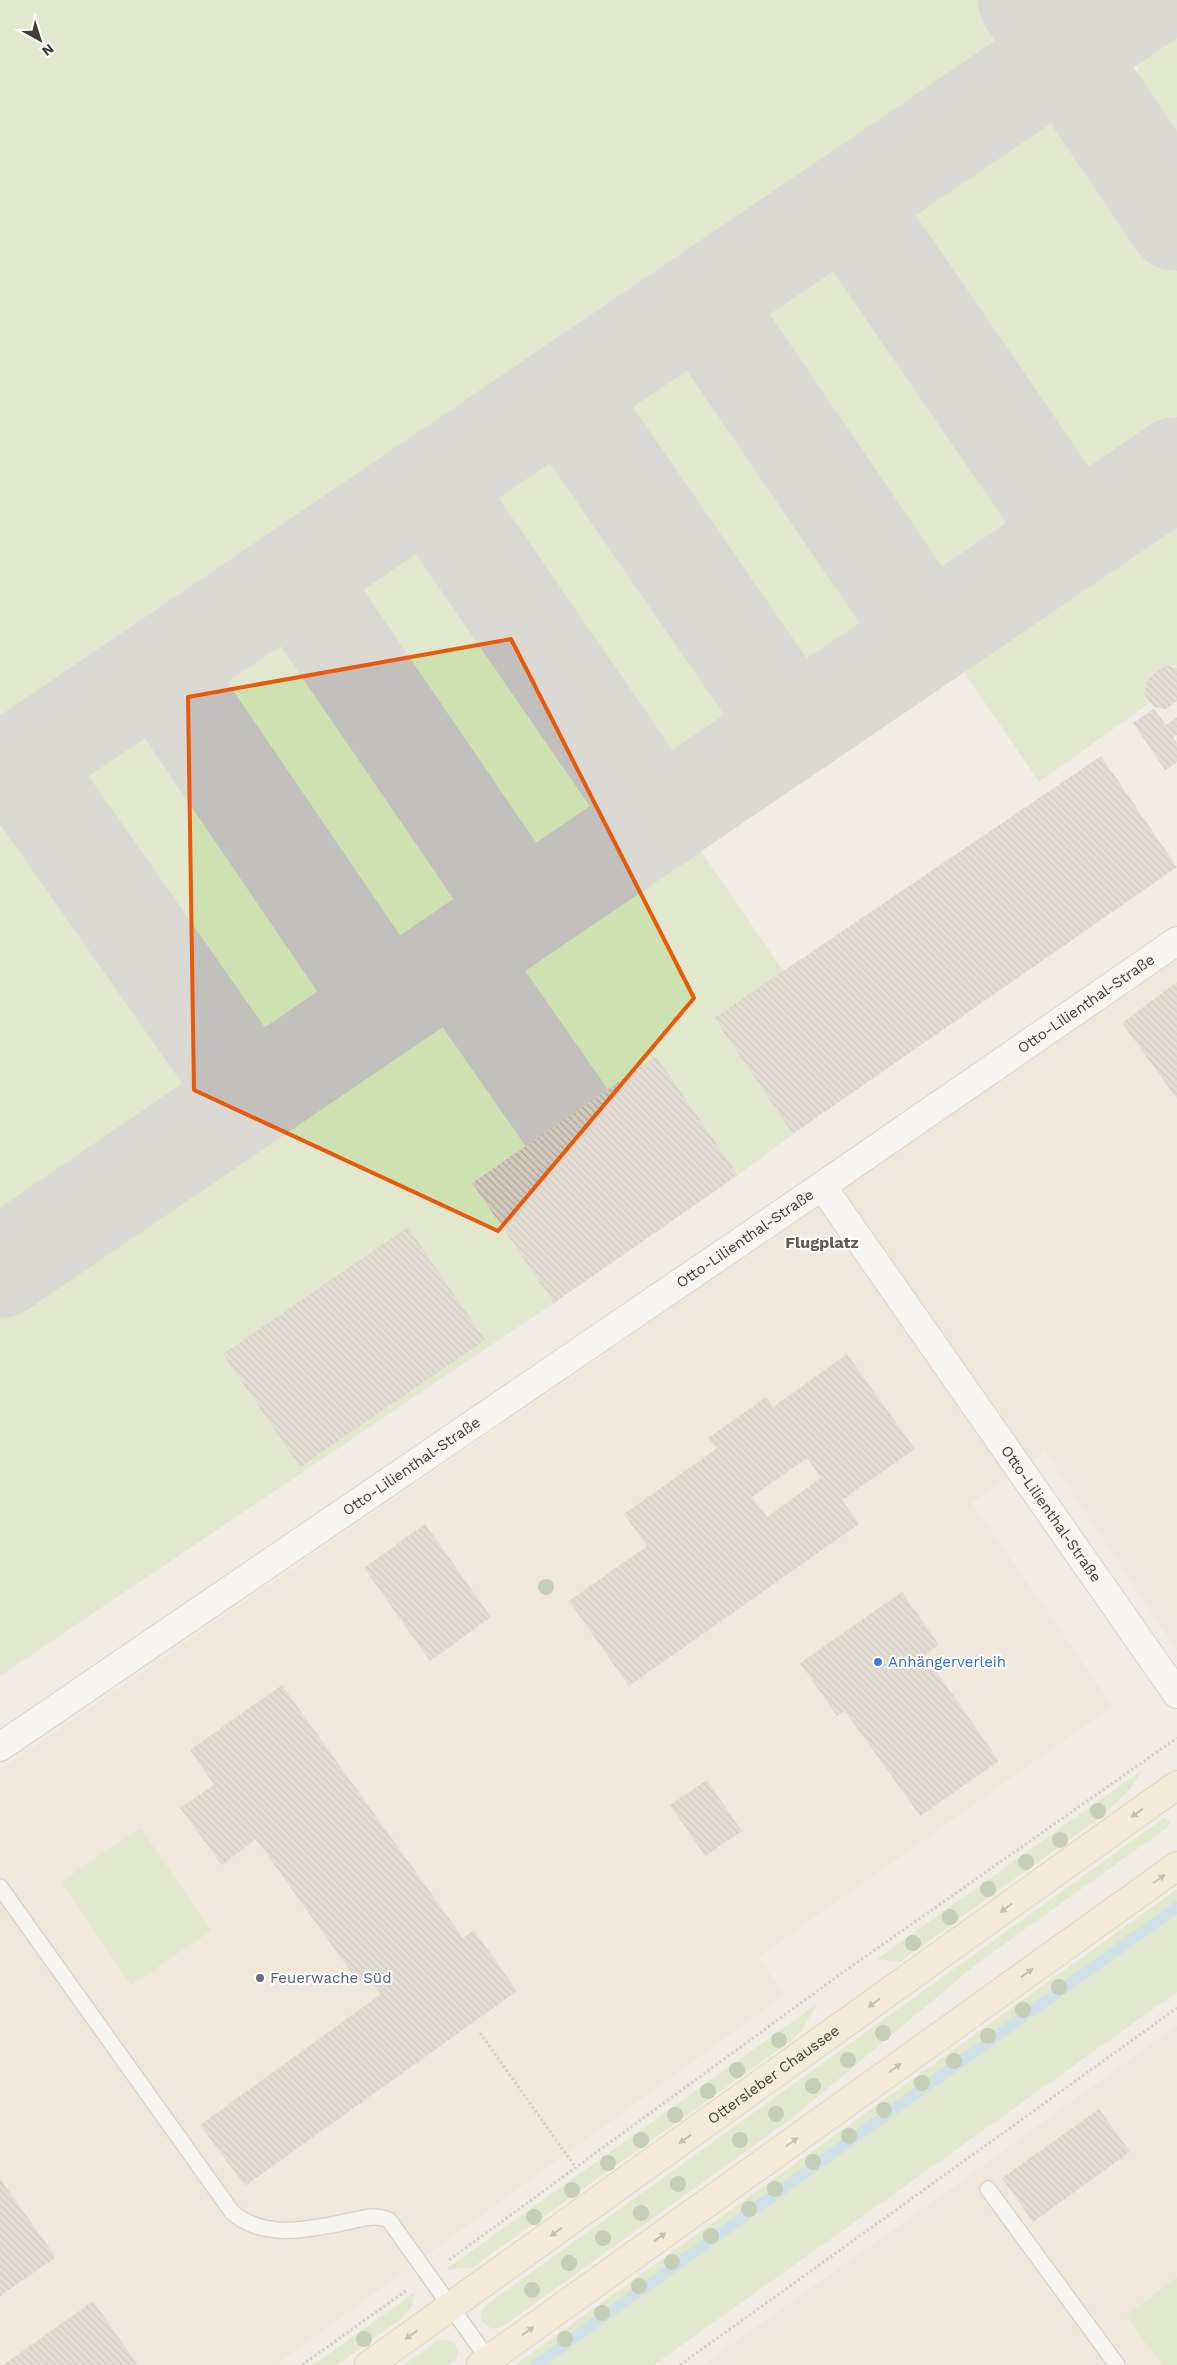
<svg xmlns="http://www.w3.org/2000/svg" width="1177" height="2365" viewBox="0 0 1177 2365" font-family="'Work Sans',sans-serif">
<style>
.commercial{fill:#f1e3d2}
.grass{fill:#cee2b1}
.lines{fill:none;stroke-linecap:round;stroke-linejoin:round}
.stream{stroke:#a6d0e9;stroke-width:11}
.taxiway{stroke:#c2c0bc;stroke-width:100}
.building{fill:url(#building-back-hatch);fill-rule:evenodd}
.lane-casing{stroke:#beb7ac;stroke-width:18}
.street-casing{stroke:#beb7ac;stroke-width:30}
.secondary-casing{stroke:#cdbd98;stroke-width:30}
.path{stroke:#bcaf9b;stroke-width:3;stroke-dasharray:2.5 2.5;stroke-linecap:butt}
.lane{stroke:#fff;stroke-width:15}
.street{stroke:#fff;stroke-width:28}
.secondary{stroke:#f9ebc7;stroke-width:28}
.tree{fill:#95a880}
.oneway{fill:#958b77}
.marked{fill:none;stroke:#e8590c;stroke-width:4;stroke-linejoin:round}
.shop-dot{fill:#3f7fe0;stroke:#fff;stroke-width:2}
.service-dot{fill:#5c6f8a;stroke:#fff;stroke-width:2}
.labels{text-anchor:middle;stroke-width:4;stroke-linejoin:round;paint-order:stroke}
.street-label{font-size:15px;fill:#433d35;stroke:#fff}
.shop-label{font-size:15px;fill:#366cbe;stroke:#fff;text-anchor:start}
.service-label{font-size:15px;fill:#4e5e75;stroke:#fff;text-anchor:start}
.neighbourhood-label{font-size:16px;font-weight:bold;fill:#645a4e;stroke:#fff}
</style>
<defs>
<pattern id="building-back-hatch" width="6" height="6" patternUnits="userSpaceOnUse" patternTransform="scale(1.25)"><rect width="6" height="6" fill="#d1c8bc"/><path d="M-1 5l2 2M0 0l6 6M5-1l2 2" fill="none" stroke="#aba49a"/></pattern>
</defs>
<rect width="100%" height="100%" fill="#f1ede5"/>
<path class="commercial" d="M1177 960V1651L1045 1451 972 1503 1113 1706 759 1957 785 1995 276 2365H0V1770Z
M1177 2025V2365H702L949 2190Z"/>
<path class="grass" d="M0 0H1010L1006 3 1018 22 1015 37 0 725Z
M1177 28V165C1159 138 1126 92 1142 58 1147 46 1166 36 1177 28Z
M1051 124 1070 133 1090 148 1106 165 1177 270V430L1080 497 892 221 1024 132 1038 125Z
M845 253 1035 530 938 597 747 320Z
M702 353 892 628 802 689 613 412Z
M565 443 756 720 665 782 477 503Z
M1177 500V666L1166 665 1147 679 1144 694 1151 702 1039 782 951 653Z
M429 537 618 813 0 1234V827L181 702Z
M690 835 784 972 714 1018 793 1134 738 1175 656 1056 472 1183 554 1303 0 1676V1301Z
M1142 1770 1130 1789 1103 1815 900 1962 877 1959Z
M1164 1818 1170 1821 1168 1827 979 1962 792 2118 502 2327 492 2329 482 2322 481 2312 486 2305Z
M141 1828 211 1931 131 1985 61 1882Z
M1177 1889V1992L654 2365H515Z
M817 2004 801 2031 791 2041 473 2267 445 2270Z
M1177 2277V2365H1162L1126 2316Z
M415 2292 412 2306 402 2318 337 2365H313Z
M446 2339 455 2344C460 2354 458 2359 449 2365H404L437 2341Z"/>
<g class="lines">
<path class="stream" d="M536 2365 1177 1907"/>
<path class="taxiway" d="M1028 0 1177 221
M846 202 1076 536
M700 301 929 636
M563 394 794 728
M429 485 660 820
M294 577 523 912
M158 669 387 1005
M19 764 252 1096
M0 776 1144 0
M456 959 567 1118
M0 1268 1177 467"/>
</g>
<path class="building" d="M1166 665 1177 668V701L1166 709 1154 707 1144 694 1147 679Z
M1154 709 1166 725 1177 717V735L1173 738 1177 743V762L1165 770 1133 723Z
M1101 756 1177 867 793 1134 714 1018Z
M1177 982V1099L1122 1023Z
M656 1056 738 1175 554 1303 472 1183Z
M408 1227 485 1340 300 1467 223 1354Z
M847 1354 915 1449 842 1500 859 1524 629 1686 569 1601 647 1546 624 1514 716 1449 708 1438 766 1397 773 1407ZM807 1458 821 1478 767 1517 752 1497Z
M425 1524 491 1617 430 1661 364 1568Z
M902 1592 939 1645 925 1655 999 1761 920 1816 845 1711 837 1716 800 1663Z
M282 1685 463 1938 474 1930 517 1991 245 2186 200 2125 381 1994 367 1976 358 1982 256 1839 222 1865 180 1808 214 1785 190 1750Z
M707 1780 742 1831 705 1856 670 1805Z
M1099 2109 1130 2152 1033 2222 1002 2178Z
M0 2179 56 2257 0 2296Z
M93 2301 138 2365H3Z"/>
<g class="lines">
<defs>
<path id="lane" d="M0 1887 232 2212C265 2241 312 2229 351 2221 364 2218 376 2214 389 2220L488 2359
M988 2189 1117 2365"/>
<g id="street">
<path id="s1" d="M822 1186 1177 1694"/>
<path id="s2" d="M0 1747 822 1186 1177 941"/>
</g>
<g id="secondary">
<path id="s3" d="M369 2365 1177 1785"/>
<path d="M481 2365 1177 1866"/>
</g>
</defs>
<use href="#lane" class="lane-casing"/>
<use href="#street" class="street-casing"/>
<use href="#secondary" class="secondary-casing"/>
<path class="path" d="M480 2033 576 2168
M449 2260 842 1973 1177 1738
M302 2365 407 2290
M680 2365 1177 2008"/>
<use href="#lane" class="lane"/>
<use href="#street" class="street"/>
<use href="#secondary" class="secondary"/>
</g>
<g class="tree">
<circle cx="546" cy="1587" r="8"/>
<circle cx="1098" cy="1811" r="8"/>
<circle cx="1060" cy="1840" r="8"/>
<circle cx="1026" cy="1862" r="8"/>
<circle cx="988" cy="1889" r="8"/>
<circle cx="950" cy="1917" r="8"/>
<circle cx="913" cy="1943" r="8"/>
<circle cx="1059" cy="1987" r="8"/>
<circle cx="1023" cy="2010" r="8"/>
<circle cx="883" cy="2033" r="8"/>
<circle cx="988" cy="2036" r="8"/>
<circle cx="779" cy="2040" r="8"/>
<circle cx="848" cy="2060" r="8"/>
<circle cx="954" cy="2061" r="8"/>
<circle cx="737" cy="2070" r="8"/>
<circle cx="922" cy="2083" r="8"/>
<circle cx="813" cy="2086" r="8"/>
<circle cx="708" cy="2091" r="8"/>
<circle cx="884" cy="2110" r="8"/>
<circle cx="776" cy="2114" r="8"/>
<circle cx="675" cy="2115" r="8"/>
<circle cx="849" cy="2136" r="8"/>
<circle cx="641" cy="2140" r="8"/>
<circle cx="740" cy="2140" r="8"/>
<circle cx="813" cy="2162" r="8"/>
<circle cx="608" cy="2163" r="8"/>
<circle cx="678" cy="2184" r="8"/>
<circle cx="775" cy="2189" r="8"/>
<circle cx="572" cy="2190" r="8"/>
<circle cx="749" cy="2209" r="8"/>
<circle cx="641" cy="2213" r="8"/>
<circle cx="534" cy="2217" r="8"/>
<circle cx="711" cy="2236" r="8"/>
<circle cx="603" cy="2238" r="8"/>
<circle cx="672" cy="2262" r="8"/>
<circle cx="569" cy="2263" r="8"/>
<circle cx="639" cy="2286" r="8"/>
<circle cx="532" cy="2290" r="8"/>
<circle cx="602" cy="2313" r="8"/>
<circle cx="364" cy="2339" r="8"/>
<circle cx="565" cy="2339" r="8"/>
</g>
<defs><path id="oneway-solid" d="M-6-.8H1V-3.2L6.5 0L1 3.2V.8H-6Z" transform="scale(1.25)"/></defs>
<g class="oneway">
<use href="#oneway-solid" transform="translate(1137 1813) rotate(144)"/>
<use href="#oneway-solid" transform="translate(1159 1879) rotate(-36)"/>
<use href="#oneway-solid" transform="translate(1006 1908) rotate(144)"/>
<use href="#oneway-solid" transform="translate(1027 1973) rotate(-36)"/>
<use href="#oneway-solid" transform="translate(874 2003) rotate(144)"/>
<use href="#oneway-solid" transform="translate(895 2068) rotate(-36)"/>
<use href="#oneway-solid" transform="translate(685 2139) rotate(144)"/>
<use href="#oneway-solid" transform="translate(792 2142) rotate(-36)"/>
<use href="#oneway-solid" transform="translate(556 2232) rotate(145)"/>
<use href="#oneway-solid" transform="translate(660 2237) rotate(-36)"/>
<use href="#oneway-solid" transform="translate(528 2331) rotate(-36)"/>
<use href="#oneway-solid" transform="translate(411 2335) rotate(144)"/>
</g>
<path d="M0 0H1177V2365H0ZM511 639 694 998 498 1231 194 1090 188 697Z" fill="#f1ede5" fill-opacity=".55" fill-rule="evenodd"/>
<path class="marked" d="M511 639 694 998 498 1231 194 1090 188 697Z"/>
<circle class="shop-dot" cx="878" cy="1662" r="5"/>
<circle class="service-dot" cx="260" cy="1978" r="5"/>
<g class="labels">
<g class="street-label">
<text dy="5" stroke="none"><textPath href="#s2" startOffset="1316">Otto-Lilienthal-Straße</textPath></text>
<text dy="5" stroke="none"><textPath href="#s2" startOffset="902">Otto-Lilienthal-Straße</textPath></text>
<text dy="5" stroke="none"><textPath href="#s2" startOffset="498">Otto-Lilienthal-Straße</textPath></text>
<text dy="5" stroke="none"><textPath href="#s1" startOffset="400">Otto-Lilienthal-Straße</textPath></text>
<text dy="5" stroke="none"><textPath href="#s3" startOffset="498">Ottersleber Chaussee</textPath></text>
</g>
<g class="shop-label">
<text x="888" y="1667">Anhängerverleih</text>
</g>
<g class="service-label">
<text x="270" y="1983">Feuerwache Süd</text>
</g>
<g class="neighbourhood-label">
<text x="822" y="1248">Flugplatz</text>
</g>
</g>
<g transform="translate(40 40) rotate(141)" stroke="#ffffff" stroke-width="4" paint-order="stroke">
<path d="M0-4L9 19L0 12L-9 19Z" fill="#433d35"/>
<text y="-8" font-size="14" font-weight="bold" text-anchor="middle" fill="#433d35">N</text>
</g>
</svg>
